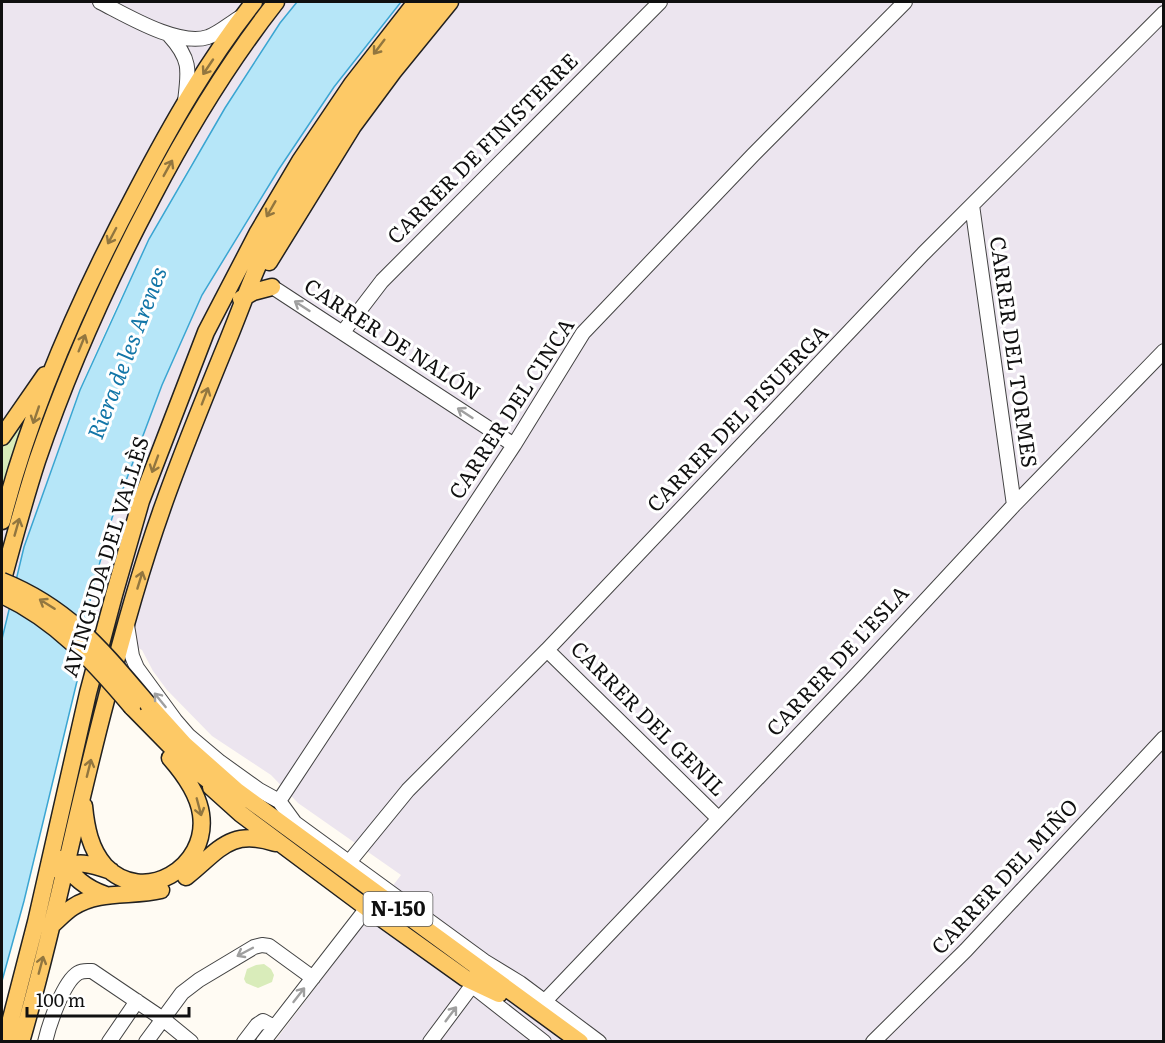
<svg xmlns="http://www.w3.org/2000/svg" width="1165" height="1043" viewBox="0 0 1165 1043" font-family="Literata,serif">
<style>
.industrial{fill:#ece5ef}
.green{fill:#d9ecba}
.water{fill:#b6e6f8;stroke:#3aa5d2;stroke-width:1.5}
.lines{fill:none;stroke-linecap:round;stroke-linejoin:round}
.minor-casing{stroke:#434343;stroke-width:16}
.major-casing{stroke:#212121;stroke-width:19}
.minor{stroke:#fff;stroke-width:14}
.major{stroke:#fdc966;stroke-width:16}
.major-bridge-casing{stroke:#212121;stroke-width:19;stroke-linecap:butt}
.major-bridge{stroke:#fdc966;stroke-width:16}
.oneway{stroke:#92763f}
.oneway2{stroke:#9f9f9f}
.labels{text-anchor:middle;stroke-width:6;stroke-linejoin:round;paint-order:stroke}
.shield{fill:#fff;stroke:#585858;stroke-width:1.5}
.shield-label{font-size:20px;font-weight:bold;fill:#101010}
.street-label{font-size:21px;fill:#101010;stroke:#fff}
.water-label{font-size:22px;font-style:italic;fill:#1376a8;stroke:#fff}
</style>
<rect width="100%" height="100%" fill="#fffbf3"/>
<path class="industrial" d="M2 2H297L280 23 190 166 149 239 116 308 79 390 24 547 2 639Z
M401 2H1163V1041H275L401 875 298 803 271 775 212 736 167 690 153 671 142 650 87 617 112 518 162 385 202 295 279 169 334 87Z"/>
<path class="green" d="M29 408 5 486 2 483V448Z
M264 964 271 969 274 975 272 982 258 988 246 983 244 979 247 969 256 965Z"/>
<path class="water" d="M297 2H401L334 87 279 169 202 295 162 385 112 518 97 573 90 601 78 677 24 901 2 981V639L24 547 80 390 149 239 225 108 280 23Z"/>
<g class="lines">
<defs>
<path id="minor" d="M100 2C126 15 178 47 208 37 219 33 229 24 239 18
M169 35C191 59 189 70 185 101
M972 205 1014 505
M277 290 514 445
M343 332 382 281 660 2
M127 625 132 656 137 668 175 720 188 735 220 762 259 790 279 801 295 823 484 961 520 983 599 1042
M547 650 718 818
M279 801 514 445 583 333 753 155 905 2
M350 861 408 790 547 650 923 254 1164 13
M470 984 544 1042
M545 1001 857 674 1014 505 1164 351
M45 1042C49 1025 63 982 78 973 83 970 87 971 92 971L163 1019 191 1042
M109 1042 137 1001
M146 1042 182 993 199 980 254 947 262 945 269 946 313 978
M244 1042 257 1025 263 1021 274 1027
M263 1042 367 908
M430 1042 471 987
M873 1042 966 950 1164 738"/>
<path id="major" d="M269 262 353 126 393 72 450 2
M241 299 253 292 272 287
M2 437 45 375
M2 521C31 406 81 295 137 190 171 125 208 60 254 2
M2 583C13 542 24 501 37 461 68 370 107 283 152 198 188 129 228 63 276 2
M148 704 185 745 237 791 580 1042
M132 707 188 764 223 792
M211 787 241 814 367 908 465 978 499 994
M84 806C86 827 90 849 105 866 143 906 209 868 201 814 198 793 184 774 170 758
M61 859C73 877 85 888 106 895
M58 870C77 859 91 864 111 871
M186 877C219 851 229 828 275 843
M51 926C58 920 65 912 73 907 99 890 132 897 161 890
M5 1042 36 922 88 693 114 595 141 501 206 332 258 232 300 161 352 84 416 2
M21 1042C54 929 76 813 106 700 122 636 140 571 162 509 182 452 205 396 228 340 244 301 257 262 277 225 320 146 375 70 433 2"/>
</defs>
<use href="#minor" class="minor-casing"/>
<use href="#major" class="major-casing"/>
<use href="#minor" class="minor"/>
<use href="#major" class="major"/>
<defs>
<path id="major-bridge" d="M2 581C69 608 102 650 148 704
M2 595C56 620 94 662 132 707"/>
</defs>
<use href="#major-bridge" class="major-bridge-casing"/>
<use href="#major-bridge" class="major-bridge"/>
</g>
<defs><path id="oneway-shaft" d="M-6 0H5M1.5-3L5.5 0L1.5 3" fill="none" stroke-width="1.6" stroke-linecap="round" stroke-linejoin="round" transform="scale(1.5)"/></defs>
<g class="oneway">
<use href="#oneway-shaft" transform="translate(379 47) rotate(127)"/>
<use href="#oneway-shaft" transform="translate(208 67) rotate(124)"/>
<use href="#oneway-shaft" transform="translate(168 168) rotate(-61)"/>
<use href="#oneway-shaft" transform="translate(271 209) rotate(120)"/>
<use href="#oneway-shaft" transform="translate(112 236) rotate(118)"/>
<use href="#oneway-shaft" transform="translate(82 343) rotate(-68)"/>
<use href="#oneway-shaft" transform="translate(205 396) rotate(-69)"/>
<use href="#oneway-shaft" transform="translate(36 415) rotate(109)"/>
<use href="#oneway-shaft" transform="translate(155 464) rotate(110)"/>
<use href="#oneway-shaft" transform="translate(17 527) rotate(-74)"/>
<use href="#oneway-shaft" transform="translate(140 580) rotate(-73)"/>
<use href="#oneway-shaft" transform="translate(47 604) rotate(-148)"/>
<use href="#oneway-shaft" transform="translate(89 768) rotate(-76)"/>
<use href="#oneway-shaft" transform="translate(199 807) rotate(75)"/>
<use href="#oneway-shaft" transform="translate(41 965) rotate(-75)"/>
</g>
<g class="oneway2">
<use href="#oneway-shaft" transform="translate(302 306) rotate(-147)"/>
<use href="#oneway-shaft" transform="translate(465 413) rotate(-147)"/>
<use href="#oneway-shaft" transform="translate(160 700) rotate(-129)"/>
<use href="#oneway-shaft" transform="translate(245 952) rotate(152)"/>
<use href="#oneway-shaft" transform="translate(299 995) rotate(-52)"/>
<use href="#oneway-shaft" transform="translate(451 1014) rotate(-53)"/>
</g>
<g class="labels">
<rect class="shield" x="363.5" y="892" width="69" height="34" rx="4.5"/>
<g class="shield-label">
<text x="398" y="916">N-150</text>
</g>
<g class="street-label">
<text transform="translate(483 149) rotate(-45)" y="7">CARRER DE FINISTERRE</text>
<text transform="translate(392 340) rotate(33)" y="7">CARRER DE NALÓN</text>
<text transform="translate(1013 352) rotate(82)" y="7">CARRER DEL TORMES</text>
<text transform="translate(512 409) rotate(-57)" y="7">CARRER DEL CINCA</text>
<text transform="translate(738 419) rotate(-46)" y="7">CARRER DEL PISUERGA</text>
<text transform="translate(106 557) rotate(-73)" y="7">AVINGUDA DEL VALLÈS</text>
<text transform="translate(838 661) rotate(-47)" y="7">CARRER DE L'ESLA</text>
<text transform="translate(648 719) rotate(45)" y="7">CARRER DEL GENIL</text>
<text transform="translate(1005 877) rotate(-47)" y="7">CARRER DEL MIÑO</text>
</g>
<g class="water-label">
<text transform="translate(127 353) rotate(-69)" y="8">Riera de les Arenes</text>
</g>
</g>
<rect width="1165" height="1043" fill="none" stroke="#101010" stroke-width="6"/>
<path d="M27 1007v9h162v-9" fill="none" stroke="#101010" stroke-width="3"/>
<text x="36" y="1007" font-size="18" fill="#101010" stroke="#ffffff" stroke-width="4.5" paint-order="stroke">100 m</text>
</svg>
